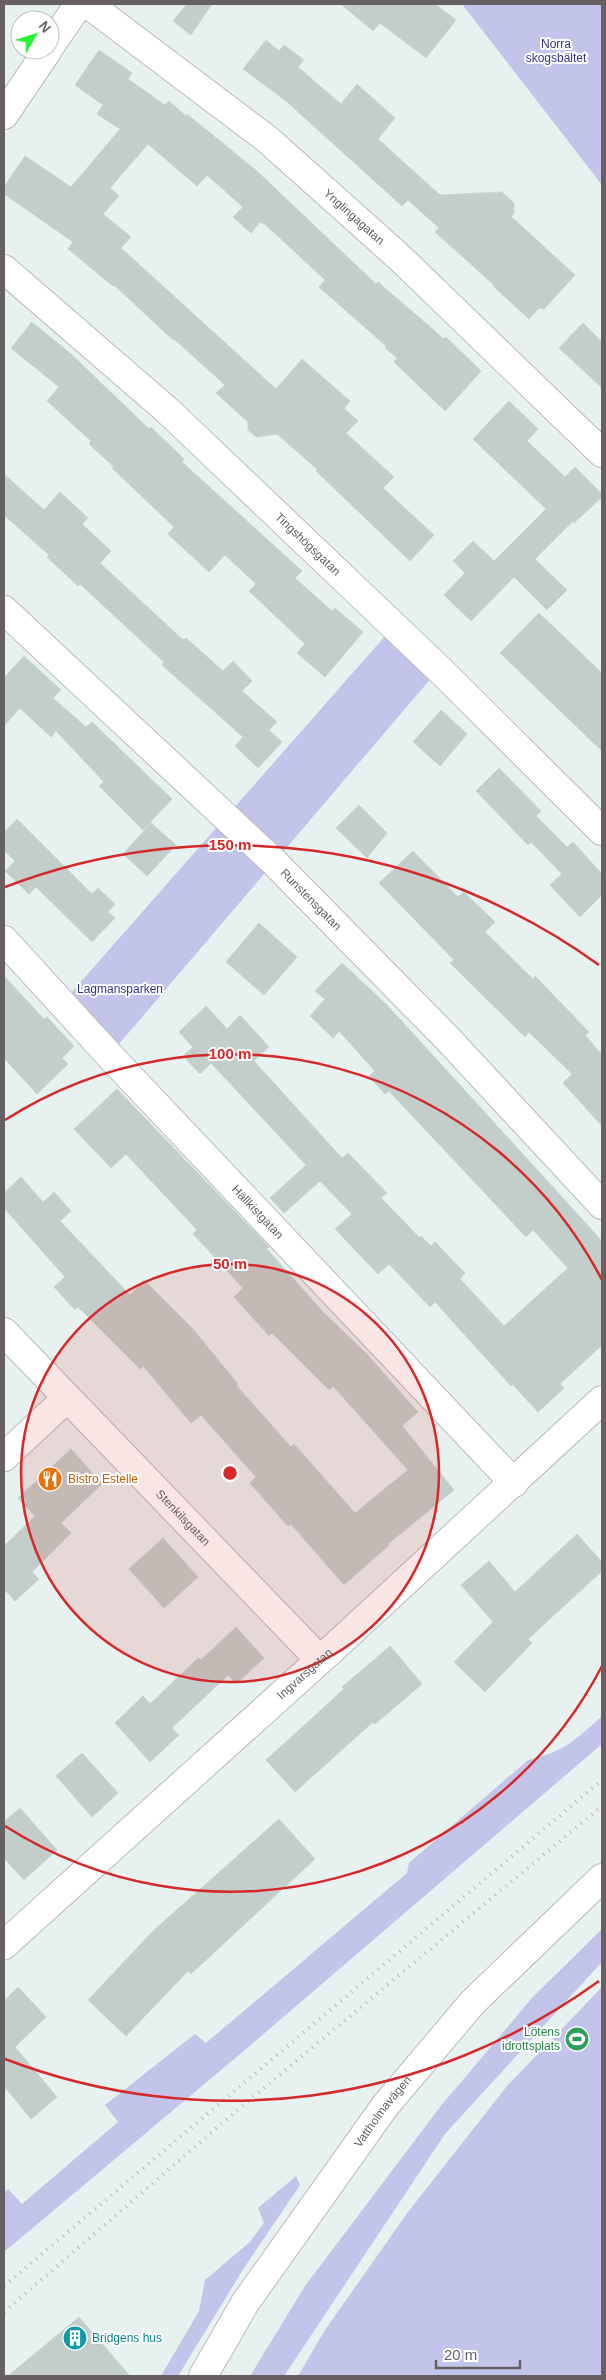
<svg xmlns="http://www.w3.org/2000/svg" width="606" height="2380" viewBox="0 0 606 2380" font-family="Arial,sans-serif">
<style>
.green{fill:#c3c4ea}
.building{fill:#c3cdca;stroke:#c5d7d1}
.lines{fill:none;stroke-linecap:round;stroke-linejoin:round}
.street-casing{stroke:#beb8ba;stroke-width:30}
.secondary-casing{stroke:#c1b9bc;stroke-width:30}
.street{stroke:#fff;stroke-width:28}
.secondary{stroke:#fff;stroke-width:28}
.rail{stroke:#b8b6b7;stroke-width:4;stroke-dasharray:1 6;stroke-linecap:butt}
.ring{fill:none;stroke:#d62828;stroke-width:2.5}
.labels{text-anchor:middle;stroke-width:4;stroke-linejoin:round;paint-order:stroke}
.park-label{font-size:12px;fill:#363492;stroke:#fff}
.street-label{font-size:12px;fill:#685f63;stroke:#fff}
.food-label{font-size:12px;fill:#c56008;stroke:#fff;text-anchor:start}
.leisure-label{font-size:12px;fill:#27864d;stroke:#fff;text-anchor:end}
.culture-label{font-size:12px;fill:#0d838f;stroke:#fff;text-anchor:start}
.centre{fill:#d62828;stroke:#fff;stroke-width:2.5}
.ring-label{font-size:15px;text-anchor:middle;font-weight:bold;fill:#d62828;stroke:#fff;stroke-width:4;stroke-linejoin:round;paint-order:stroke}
</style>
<rect width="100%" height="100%" fill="#e7f1ef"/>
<path class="green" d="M462 4H602V185Z
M394 626 439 669 119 1044 71 993Z
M602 1716V1744L239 2055 4 2252V2193L8 2189 22 2204 118 2122 105 2105 195 2034 206 2043 407 1873 409 1863 528 1760C562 1753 577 1739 602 1716Z
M602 1929V1962L445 2134 284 2376H250L305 2286 440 2107 532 1998Z
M602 1987V2376H298L325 2330 408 2212 507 2086Z
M296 2176 300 2185 244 2268 178 2376H161L199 2311 205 2280 250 2242 264 2223 258 2208Z"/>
<path class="building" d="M187 4H212L191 35 173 21Z
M341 4H435L456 20 426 58 380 23 373 31Z
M266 40 279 51 284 45 304 60 298 67 341 104 357 84 395 118 378 139 440 195 502 192 514 203V213L511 217 515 220 575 275 544 309 539 308 529 319 493 286 494 285 435 232 439 228 408 200 402 206 286 101 243 69Z
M99 50 132 73 128 79 165 105 169 101 186 116 187 114 258 172 376 284 378 282 444 339 446 337 481 371 445 411 394 362 397 358 385 348 386 346 319 287 325 280 266 225 260 222 251 233 233 217 243 207 207 175 197 186 148 144 110 188 119 196 103 214 131 237 121 248 276 389 302 359 350 401 344 408 358 421 346 433 394 477 383 488 434 535 410 561 316 471 317 469 277 434 256 437 248 430V422L216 393 225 385 174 339 173 340 114 285 113 286 68 249 73 242 4 194V187L25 156 71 187 120 129 97 114 103 105 75 85Z
M32 322 71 354 149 429 151 427 184 459 182 462 302 571 295 578 332 611 335 608 363 632 325 677 297 653 305 644 249 591 256 584 225 555 209 572 168 534 174 527 112 468 114 467 89 444 91 441 47 401 59 387 11 348Z
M583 323 602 342V388L559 348Z
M509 401 538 429 527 441 565 477 575 467 602 494V497L574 523 573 521 535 559 567 590 547 610 514 577 471 621 444 595 465 573 453 561 473 541 494 561 546 509 473 439Z
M4 474 44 510 60 492 88 518 82 524 111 551 100 563 183 640 186 638 223 671 233 661 252 681 242 691 277 722 269 730 282 742 258 768 235 746 243 737 162 665 164 662 80 584 78 586 47 557 49 555 4 515Z
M539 613 602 673V751L500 653Z
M24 656 61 690 53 698 86 727 92 722 172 799 143 830 99 786 104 782 56 731 51 737 20 708 4 726V678Z
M441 710 467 734 440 766 413 742Z
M499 768 541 811 536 816 567 847 573 842 602 874V895L580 917 550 885 562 874 531 842 528 845 476 791Z
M359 805 387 833 367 858 336 828Z
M17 819 92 894 98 888 115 904 108 912 115 918 92 942 36 887 29 894 5 871 15 861 4 850V833Z
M151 823 176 845 147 876 123 854Z
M413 851 458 897 464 892 495 922 485 932 533 979 535 976 589 1032 585 1035 602 1055V1126L563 1083 572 1074 529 1032 525 1037 450 963 454 960 379 883Z
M259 923 297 957 264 995 226 962Z
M342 963 387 1005 602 1241V1345L560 1384 564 1388 538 1412 512 1384 511 1386 435 1302 430 1307 389 1264 378 1274 335 1229 352 1214 320 1181 284 1213 270 1198 306 1165 211 1063 200 1074 183 1056 193 1047 179 1032 206 1006 227 1029 240 1015 269 1047 254 1061 342 1158 348 1153 387 1193 381 1198 420 1238 421 1236 431 1246 435 1242 465 1273 460 1279 504 1326 568 1268 533 1230 526 1237 389 1091 385 1094 369 1076 375 1071 339 1031 333 1038 310 1016 325 999 315 991Z
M4 976 44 1019 47 1017 74 1046 62 1058 68 1064 37 1094 4 1058Z
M117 1089 269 1247 267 1249 324 1313 366 1353 418 1412 402 1426 454 1490 388 1544 389 1545 344 1585 291 1524 288 1526 250 1483 256 1477 201 1415 191 1423 143 1366 140 1369 78 1307 75 1310 54 1287 65 1277 4 1208V1193L21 1177 43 1202 54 1192 71 1211 60 1221 130 1295 144 1280 192 1328 238 1384 236 1385 291 1447 294 1444 355 1513 408 1470 333 1386 329 1390 272 1333 269 1336 234 1297 243 1288 193 1234 197 1230 126 1154 111 1168 74 1129Z
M71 1449 102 1484 61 1523 71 1533 32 1572 39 1579 15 1601 4 1589V1546L35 1516 18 1498Z
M577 1534 602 1562V1571L528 1639 532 1643 485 1692 454 1662 493 1622 461 1585 489 1561 515 1592Z
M163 1538 198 1577 164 1608 129 1569Z
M236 1627 264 1658 236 1684 228 1675 172 1728 179 1735 150 1762 115 1723 143 1696 150 1704 198 1658 201 1660Z
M390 1646 422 1684 375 1724 373 1722 295 1792 266 1760 344 1689 342 1687Z
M82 1753 118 1793 92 1817 56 1776Z
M20 1808 57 1850 24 1880 4 1858V1822Z
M279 1819 315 1859 191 1974 188 1971 126 2036 88 2000 153 1931Z
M18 1987 46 2017 15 2047 57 2097 31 2119 4 2086V2001Z
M79 2317 130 2376H8Z"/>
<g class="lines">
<defs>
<g id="street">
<path id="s1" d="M88 4 267 139 399 257 602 453"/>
<path d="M50 46 79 4"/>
<path d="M4 115 48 50"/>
<path id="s2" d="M4 269 168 411 439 669 602 831"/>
<path id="s3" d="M4 610 274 862 447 1038 602 1205"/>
<path id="s4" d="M4 940 109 1055 514 1483"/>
<path id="s5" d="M4 1332 320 1660"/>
<path d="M4 1457 67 1398"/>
<path id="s6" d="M4 1945 330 1651 602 1400"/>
</g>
<g id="secondary">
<path id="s7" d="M203 2376 245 2303 385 2106 473 2002 602 1878"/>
</g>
</defs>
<use href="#street" class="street-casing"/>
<use href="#secondary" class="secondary-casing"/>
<use href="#street" class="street"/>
<use href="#secondary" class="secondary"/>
<path class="rail" d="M4 2286 602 1780
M4 2312 240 2108 602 1806"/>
</g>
<circle cx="230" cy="1473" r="209" fill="#d62828" fill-opacity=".12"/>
<g class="ring">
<circle cx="230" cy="1473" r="209"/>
<path d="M602 1666A419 419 0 0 1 5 1826M5 1120A419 419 0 0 1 602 1280"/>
<path d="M599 1981A628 628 0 0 1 5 2059M5 887A628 628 0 0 1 599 965"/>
</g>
<defs>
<symbol id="restaurant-disc" viewBox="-11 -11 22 22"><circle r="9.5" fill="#e8710a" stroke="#fff"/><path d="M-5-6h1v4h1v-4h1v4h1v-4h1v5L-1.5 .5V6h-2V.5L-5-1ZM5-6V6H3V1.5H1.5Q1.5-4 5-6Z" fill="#fff"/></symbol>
<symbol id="stadium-disc" viewBox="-11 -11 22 22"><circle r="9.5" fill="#2e9e5b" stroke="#fff"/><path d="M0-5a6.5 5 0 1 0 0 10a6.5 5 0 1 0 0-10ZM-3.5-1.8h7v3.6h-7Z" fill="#fff"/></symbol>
<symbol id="building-disc" viewBox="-11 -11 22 22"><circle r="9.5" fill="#0f9aa8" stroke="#fff"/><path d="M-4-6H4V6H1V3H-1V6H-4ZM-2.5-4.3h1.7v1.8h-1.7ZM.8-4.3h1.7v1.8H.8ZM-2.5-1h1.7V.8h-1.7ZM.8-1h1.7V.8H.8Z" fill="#fff"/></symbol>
</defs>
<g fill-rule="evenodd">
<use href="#restaurant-disc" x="36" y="1465" width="28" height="28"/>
<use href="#stadium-disc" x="563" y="2025" width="28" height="28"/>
<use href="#building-disc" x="61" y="2324" width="28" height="28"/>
</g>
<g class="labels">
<g class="park-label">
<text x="556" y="48">Norra<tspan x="556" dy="14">skogsbältet</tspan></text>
<text x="120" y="993">Lagmansparken</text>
</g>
<g class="street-label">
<text dy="4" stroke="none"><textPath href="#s1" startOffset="341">Ynglingagatan</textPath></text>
<text dy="4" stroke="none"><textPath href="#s2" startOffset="410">Tingshögsgatan</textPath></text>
<text dy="4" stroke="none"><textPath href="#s3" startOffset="422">Runstensgatan</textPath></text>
<text dy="4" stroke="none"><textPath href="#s4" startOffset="372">Hällkistgatan</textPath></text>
<text dy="4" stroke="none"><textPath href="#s5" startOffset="258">Stenkilsgatan</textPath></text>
<text dy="4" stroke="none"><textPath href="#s6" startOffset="405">Ingvarsgatan</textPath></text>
<text dy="4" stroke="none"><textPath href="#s7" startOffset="320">Vattholmavägen</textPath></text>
</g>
<g class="food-label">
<text x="68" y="1483">Bistro Estelle</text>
</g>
<g class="leisure-label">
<text x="560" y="2036">Lötens<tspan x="560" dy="14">idrottsplats</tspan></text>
</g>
<g class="culture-label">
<text x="92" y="2342">Bridgens hus</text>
</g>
</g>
<circle cx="230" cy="1473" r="8" class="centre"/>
<g class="ring-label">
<text x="230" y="850">150 m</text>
<text x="230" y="1059">100 m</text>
<text x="230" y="1269">50 m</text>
</g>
<rect width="606" height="2380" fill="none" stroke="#685f63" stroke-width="10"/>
<g transform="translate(35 35) rotate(51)"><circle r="24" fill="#ffffff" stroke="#c3bfc1"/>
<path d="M0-4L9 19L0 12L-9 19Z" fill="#2cf237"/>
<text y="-8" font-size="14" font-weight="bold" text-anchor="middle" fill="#685f63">N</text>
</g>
<path d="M436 2360v8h84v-8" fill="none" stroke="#685f63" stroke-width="2.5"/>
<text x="444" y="2360" font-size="15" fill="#685f63" stroke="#ffffff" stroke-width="4" paint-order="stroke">20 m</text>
</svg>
